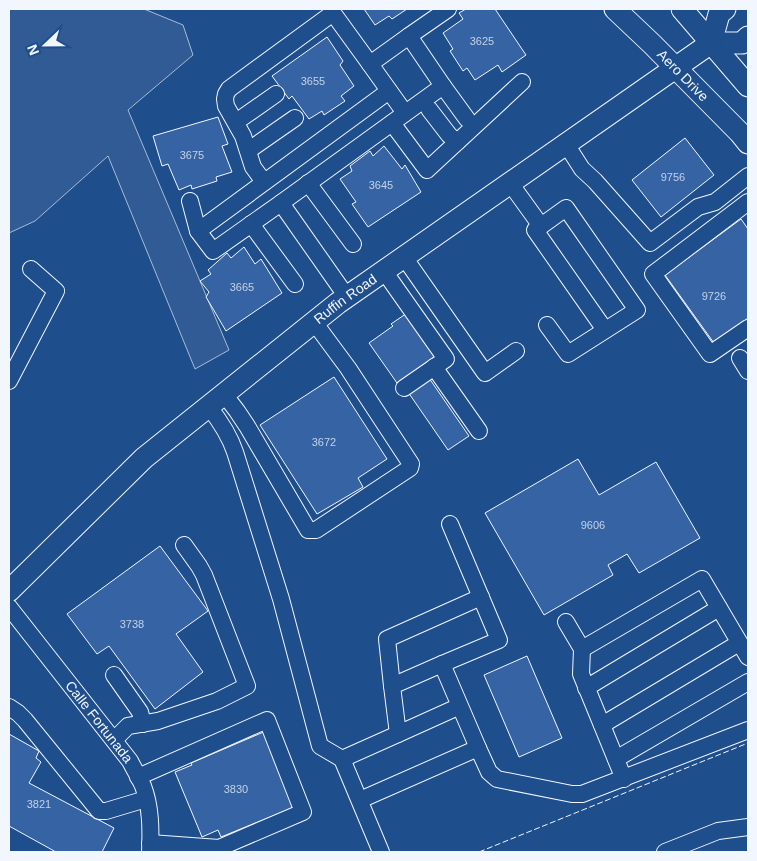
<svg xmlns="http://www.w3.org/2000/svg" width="757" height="861" viewBox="0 0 757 861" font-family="Helvetica,sans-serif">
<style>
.built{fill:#305b95;stroke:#a8bbd7}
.building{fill:#3563a3;stroke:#f2f6ff}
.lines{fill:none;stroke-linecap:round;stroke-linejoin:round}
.minor-casing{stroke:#f2f6ff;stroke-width:18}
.major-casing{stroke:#f2f6ff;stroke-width:23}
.minor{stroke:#1f4e8c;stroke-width:16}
.major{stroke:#1f4e8c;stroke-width:21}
.fence{stroke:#f2f6ff;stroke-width:1;stroke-dasharray:6 2.5;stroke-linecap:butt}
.labels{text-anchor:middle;stroke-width:4;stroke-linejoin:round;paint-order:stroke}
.number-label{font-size:11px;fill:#c3d1e8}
.street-label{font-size:14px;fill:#f2f6ff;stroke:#1f4e8c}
</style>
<rect width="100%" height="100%" fill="#1f4e8c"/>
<path class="built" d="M9 9H144L183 25 193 55 128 110 229 350 195 369 108 156 35 221 9 233Z"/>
<path class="building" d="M364 9H407L392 19 389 16 375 25Z
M466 9H495L526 55 502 72 498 65 475 80 467 68 463 71 450 51 453 49 443 33 463 19 459 13Z
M327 37 343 61 340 65 354 86 341 96 345 101 324 115 322 111 309 119 292 96 289 99 272 76Z
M218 117 228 144 222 146 232 172 216 177 217 181 192 189 191 185 179 190 168 164 162 166 153 136Z
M685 138 714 175 661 217 632 180Z
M384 146 402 169 405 165 421 192 368 227 352 204 356 202 340 179 352 171 350 166 370 151 373 156Z
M741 219 748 229V318L714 343 665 275Z
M244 247 255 264 261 259 282 293 226 331 206 297 209 292 200 281 211 274 208 270 227 253 231 258Z
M410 311 440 353 397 383 369 343 393 326 391 324Z
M334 377 387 459 358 478 363 487 317 514 260 425Z
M429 378 469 436 448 450 408 392Z
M578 459 599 495 656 462 700 538 639 573 627 554 608 565 613 575 544 615 485 513Z
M160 546 208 611 176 634 203 672 155 709 109 646 97 654 67 614Z
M527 656 562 738 519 757 484 675Z
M266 731 297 806 221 837 218 830 202 837 175 772 192 765 191 763Z
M9 734 39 751 36 758 41 762 29 783 114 828 102 852H56L9 826Z"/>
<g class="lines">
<defs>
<g id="minor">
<path d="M443 86 467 119"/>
<path d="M429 109 449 135 457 142"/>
<path d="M405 113 370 64 409 36"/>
<path d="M236 122 276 94"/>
<path d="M392 123 427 170 522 82"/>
<path d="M566 144 582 169 595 181 650 243 698 207 715 202 748 176"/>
<path d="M249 150 295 118"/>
<path d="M264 182 253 167 243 136 226 106 225 99 226 94 229 89 333 13 370 64"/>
<path d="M308 183 353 244"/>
<path d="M510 183 541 226 566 208 637 310 568 354 547 325"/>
<path d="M190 201 198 231 213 251 281 203"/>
<path d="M748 202 653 274 710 354 748 328"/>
<path d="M251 224 295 284"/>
<path d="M541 226 535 230 605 330"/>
<path d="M198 231 389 91"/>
<path d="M404 257 485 373 516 351"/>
<path d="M384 271 446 359 404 388"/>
<path d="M347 297 281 203 443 86 409 36 448 9"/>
<path d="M740 358 748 371"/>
<path d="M434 367 479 431"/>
<path d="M9 381 56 291 31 269"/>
<path d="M224 394 237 411 247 426 308 530H316L410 468 411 464 348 368 314 322"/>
<path d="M209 407C220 421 229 434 235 452L281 599 320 746 342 759 381 852"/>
<path id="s1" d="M9 607 130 761C134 769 139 777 143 786 151 807 151 830 150 852"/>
<path d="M566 622 582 649 581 674 624 779"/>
<path d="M582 649 702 579 748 657"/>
<path d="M442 664 499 640 450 524"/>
<path d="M114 675 140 712 143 724"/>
<path d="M392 686 387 639 481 597"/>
<path d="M586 688 719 608"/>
<path d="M460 706 398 734 392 686 442 664 478 748"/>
<path d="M9 707 18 713 25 720 99 811H106L146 799"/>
<path d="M602 725 739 643"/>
<path d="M114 740 128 726 158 721 217 701 247 686 204 575 199 566 184 545"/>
<path d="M342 759 398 734"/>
<path d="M616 759 748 682"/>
<path d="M138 777 267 720 303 812 219 848 150 843"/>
<path d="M360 800 478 748 489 772 497 779 572 794H582L748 730"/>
<path d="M665 852 718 831 748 827"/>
</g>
<g id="major">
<path id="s2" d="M615 9 652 44 740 133 748 143"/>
<path d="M682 9 748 86"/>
<path d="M711 43H742L748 37"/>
<path d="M711 43 719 14 725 9"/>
<path id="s3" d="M9 591 144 458 338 303 711 43"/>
</g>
</defs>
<use href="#minor" class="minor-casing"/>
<use href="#major" class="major-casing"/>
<use href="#minor" class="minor"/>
<use href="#major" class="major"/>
<path class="fence" d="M479 852 748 743"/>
</g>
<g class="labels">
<g class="number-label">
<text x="482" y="45">3625</text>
<text x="313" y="85">3655</text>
<text x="192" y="159">3675</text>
<text x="673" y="181">9756</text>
<text x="381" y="189">3645</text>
<text x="242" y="291">3665</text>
<text x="714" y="300">9726</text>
<text x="324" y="446">3672</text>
<text x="593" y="529">9606</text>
<text x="132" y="628">3738</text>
<text x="236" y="793">3830</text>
<text x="39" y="808">3821</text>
</g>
<g class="street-label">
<text dy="5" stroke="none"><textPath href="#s2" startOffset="95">Aero Drive</textPath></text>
<text dy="5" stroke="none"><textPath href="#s3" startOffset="446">Ruffin Road</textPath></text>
<text dy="5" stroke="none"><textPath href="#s1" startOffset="146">Calle Fortunada</textPath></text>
</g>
</g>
<rect width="757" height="861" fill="none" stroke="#f2f6ff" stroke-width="20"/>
<g transform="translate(45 45) rotate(248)" stroke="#1f4e8c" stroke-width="4" paint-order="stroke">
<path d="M0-4L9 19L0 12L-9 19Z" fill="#f2f6ff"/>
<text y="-8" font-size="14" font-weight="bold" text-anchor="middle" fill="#f2f6ff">N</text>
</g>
</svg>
